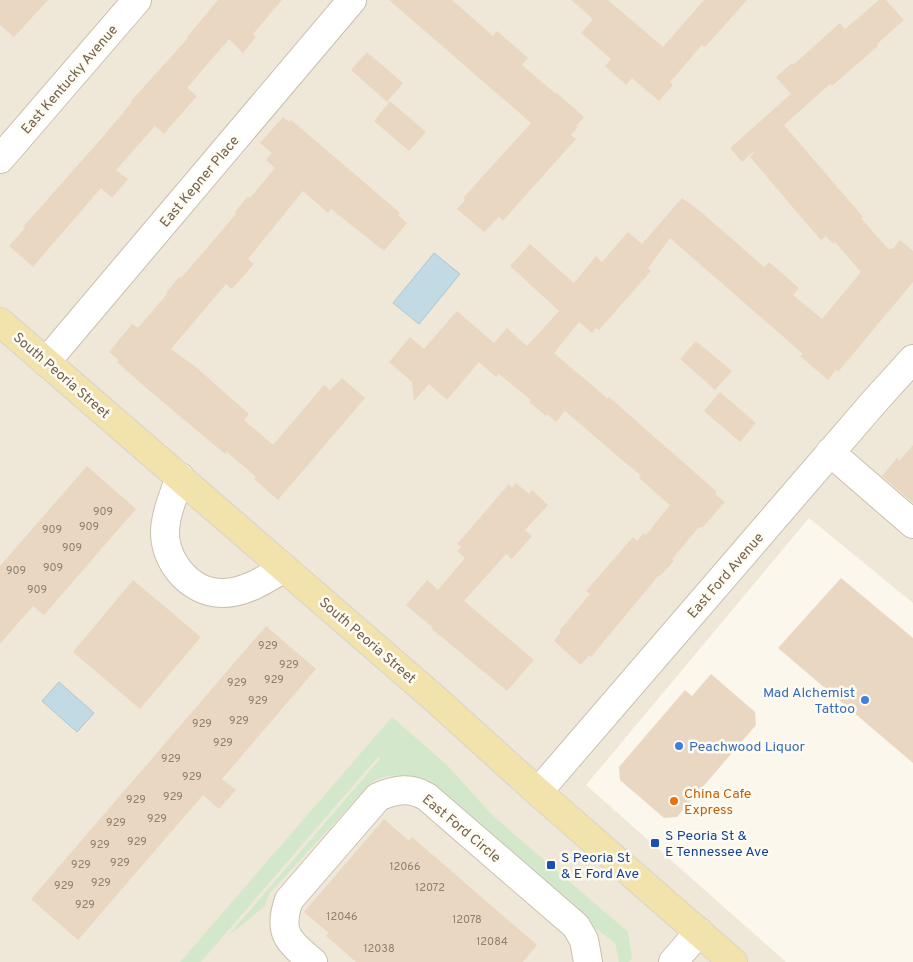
<svg xmlns="http://www.w3.org/2000/svg" width="913" height="962" viewBox="0 0 913 962" font-family="Overpass,sans-serif">
<style>
.residential{fill:#efe8d8}
.green{fill:#d3e8cb}
.water{fill:#c2dae3;stroke:#a9c7d4}
.building{fill:#e9d7c1}
.lines{fill:none;stroke-linecap:round;stroke-linejoin:round}
.minor-casing{stroke:#cabfaf;stroke-width:30}
.major-casing{stroke:#d8d3ce;stroke-width:30}
.minor{stroke:#fff;stroke-width:28}
.major{stroke:#f2e2ac;stroke-width:28}
.shop-dot{fill:#3f7fe0;stroke:#fefbf2;stroke-width:2}
.food-dot{fill:#e8710a;stroke:#fefbf2;stroke-width:2}
.transit-dot{fill:#1a4fb4;stroke:#fefbf2;stroke-width:2}
.labels{text-anchor:middle;stroke-width:5;stroke-linejoin:round;paint-order:stroke}
.number-label{font-size:11px;fill:#91806d}
.street-label{font-size:14px;fill:#746351;stroke:#fefbf2}
.shop-label{font-size:14px;fill:#366cbe;stroke:#fefbf2;text-anchor:end}
.food-label{font-size:14px;fill:#c56008;stroke:#fefbf2;text-anchor:start}
.transit-label{font-size:14px;fill:#164399;stroke:#fefbf2;text-anchor:start}
</style>
<rect width="100%" height="100%" fill="#fbf7ec"/>
<path class="residential" d="M0 0H913V603L809 518 586 785 786 962H0Z"/>
<path class="green" d="M392 717 447 765 492 815 628 932 632 958 629 962H619L615 943 572 911 420 782C399 775 392 772 372 782L270 893 264 907 227 937 380 759 378 757 201 962H180Z"/>
<path class="water" d="M434 253 460 274 419 324 393 303Z
M59 682 94 713 77 732 42 701Z"/>
<path class="building" d="M0 0H48L14 37 0 25Z
M218 0H282L253 34 256 37 243 53 229 39 187 88 197 96 164 134 155 126 116 170 128 179 112 198 101 188 33 267 9 246 25 228 23 227 101 139 132 102 131 101 188 38 187 37Z
M389 0H452L493 36 497 31 528 58 522 65 556 94 557 93 584 117 576 126 578 127 571 135 576 139 550 168 503 221 499 217 484 232 457 209 465 200 463 198 531 123Z
M571 0H608L663 47 704 0H747L705 47 702 45 670 82 673 85 659 101 632 78 626 85 605 66 611 59 581 33 593 19Z
M879 0H886L904 20 877 44 878 46 832 86 830 84 784 125 863 217 861 218 889 250 891 248 893 249 900 240 913 251V282L838 372 836 370 828 380 800 356 803 354 670 238 648 268 651 271 599 330 596 328 592 333 579 322 554 353 608 399 609 397 717 492 715 494 725 502 704 526 700 528 699 527 672 559 674 561 660 576 659 575 591 657 589 655 581 665 554 641 561 632 559 631 590 594 586 591 633 537 637 541 644 533 646 535 670 505 639 478 641 476 565 411 556 422 547 414 546 416 529 402 531 400 499 374 496 377 479 362 447 400 429 384 414 401 412 382 389 362 410 337 424 349 457 311 494 343 507 328 527 346 559 311 510 266 530 244 574 283 596 256 602 262 628 232 642 244 682 198 700 211 764 267 769 262 799 288 793 295 822 319 861 272 835 242 833 244 826 236 821 240 807 224 750 157 754 153 753 152 742 162 730 148 791 94 776 77 792 63 793 65 840 23 845 29Z
M367 52 403 83 387 102 351 70Z
M390 101 426 132 409 151 374 121Z
M283 117 289 122 291 120 350 170 400 213 398 215 407 223 384 251 331 209 328 213 303 191 248 259 254 264 232 289 226 284 171 349 197 368 249 414 244 420 273 445 324 385 330 390 342 378 365 398 278 500 254 479 256 477 227 452 225 454 151 392 117 362 119 360 109 352 132 324 138 328 167 294 166 293 179 277 181 278 236 214 235 212 248 196 250 198 275 168 266 160 272 153 260 143Z
M696 341 732 371 715 390 680 359Z
M720 392 756 423 740 442 704 411Z
M913 445V503L882 476 897 458 899 461Z
M87 466 136 509 44 615 33 606 0 644V566Z
M516 483 529 494 532 490 548 505 525 530 532 536 512 559 506 554 464 601 534 660 507 691 432 629 433 628 406 605 427 580 438 590 465 558 457 551 461 547 457 544 509 484 512 488Z
M841 578 913 638V763L778 648Z
M133 580 201 637 140 709 73 652Z
M266 626 316 669 222 779 236 790 219 809 203 795 78 940 31 899Z
M711 674 755 712 756 725 677 817 664 818 620 780 619 767 685 690 692 696Z
M384 819 409 841 412 837 537 945 523 962H356L326 936 329 933 304 912Z"/>
<g class="lines">
<defs>
<path id="minor" d="M0 159 137 0
M46 362 352 0
M830 452 913 524
M180 477C175 492 168 507 166 522 159 556 188 594 224 593 247 592 266 579 284 568
M538 792 874 402 913 359
M313 962C289 942 277 933 289 900L378 797C396 789 411 787 427 797L576 926 584 940 588 962
M673 962 699 932"/>
<path id="major" d="M0 322 433 697 538 792 733 962"/>
</defs>
<use href="#minor" class="minor-casing"/>
<use href="#major" class="major-casing"/>
<use href="#minor" class="minor"/>
<use href="#major" class="major"/>
</g>
<g class="shop-dot">
<circle cx="865" cy="700" r="5"/>
<circle cx="679" cy="746" r="5"/>
</g>
<circle class="food-dot" cx="674" cy="801" r="5"/>
<g class="transit-dot">
<rect x="650" y="838" width="10" height="10" rx="2.5"/>
<rect x="546" y="860" width="10" height="10" rx="2.5"/>
</g>
<g class="labels">
<g class="number-label">
<text x="103" y="515">909</text>
<text x="89" y="530">909</text>
<text x="52" y="533">909</text>
<text x="72" y="551">909</text>
<text x="53" y="571">909</text>
<text x="16" y="574">909</text>
<text x="37" y="593">909</text>
<text x="268" y="649">929</text>
<text x="289" y="668">929</text>
<text x="274" y="683">929</text>
<text x="237" y="686">929</text>
<text x="258" y="704">929</text>
<text x="239" y="724">929</text>
<text x="202" y="727">929</text>
<text x="223" y="746">929</text>
<text x="171" y="762">929</text>
<text x="192" y="780">929</text>
<text x="173" y="800">929</text>
<text x="136" y="803">929</text>
<text x="157" y="822">929</text>
<text x="116" y="826">929</text>
<text x="137" y="845">929</text>
<text x="100" y="848">929</text>
<text x="120" y="866">929</text>
<text x="81" y="868">929</text>
<text x="405" y="870">12066</text>
<text x="101" y="886">929</text>
<text x="64" y="889">929</text>
<text x="430" y="891">12072</text>
<text x="85" y="908">929</text>
<text x="342" y="920">12046</text>
<text x="467" y="923">12078</text>
<text x="492" y="945">12084</text>
<text x="379" y="952">12038</text>
</g>
<g class="street-label">
<text transform="translate(69 79) rotate(-49)" y="5">East Kentucky Avenue</text>
<text transform="translate(199 181) rotate(-50)" y="5">East Kepner Place</text>
<text transform="translate(62 375) rotate(41)" y="5">South Peoria Street</text>
<text transform="translate(725 575) rotate(-49)" y="5">East Ford Avenue</text>
<text transform="translate(368 640) rotate(41)" y="5">South Peoria Street</text>
<text transform="translate(462 828) rotate(40)" y="5">East Ford Circle</text>
</g>
<g class="shop-label">
<text x="855" y="697">Mad Alchemist<tspan x="855" dy="16">Tattoo</tspan></text>
<text x="689" y="751" text-anchor="start">Peachwood Liquor</text>
</g>
<g class="food-label">
<text x="684" y="798">China Cafe<tspan x="684" dy="16">Express</tspan></text>
</g>
<g class="transit-label">
<text x="665" y="840">S Peoria St &amp;<tspan x="665" dy="16">E Tennessee Ave</tspan></text>
<text x="561" y="862">S Peoria St<tspan x="561" dy="16">&amp; E Ford Ave</tspan></text>
</g>
</g>
</svg>
